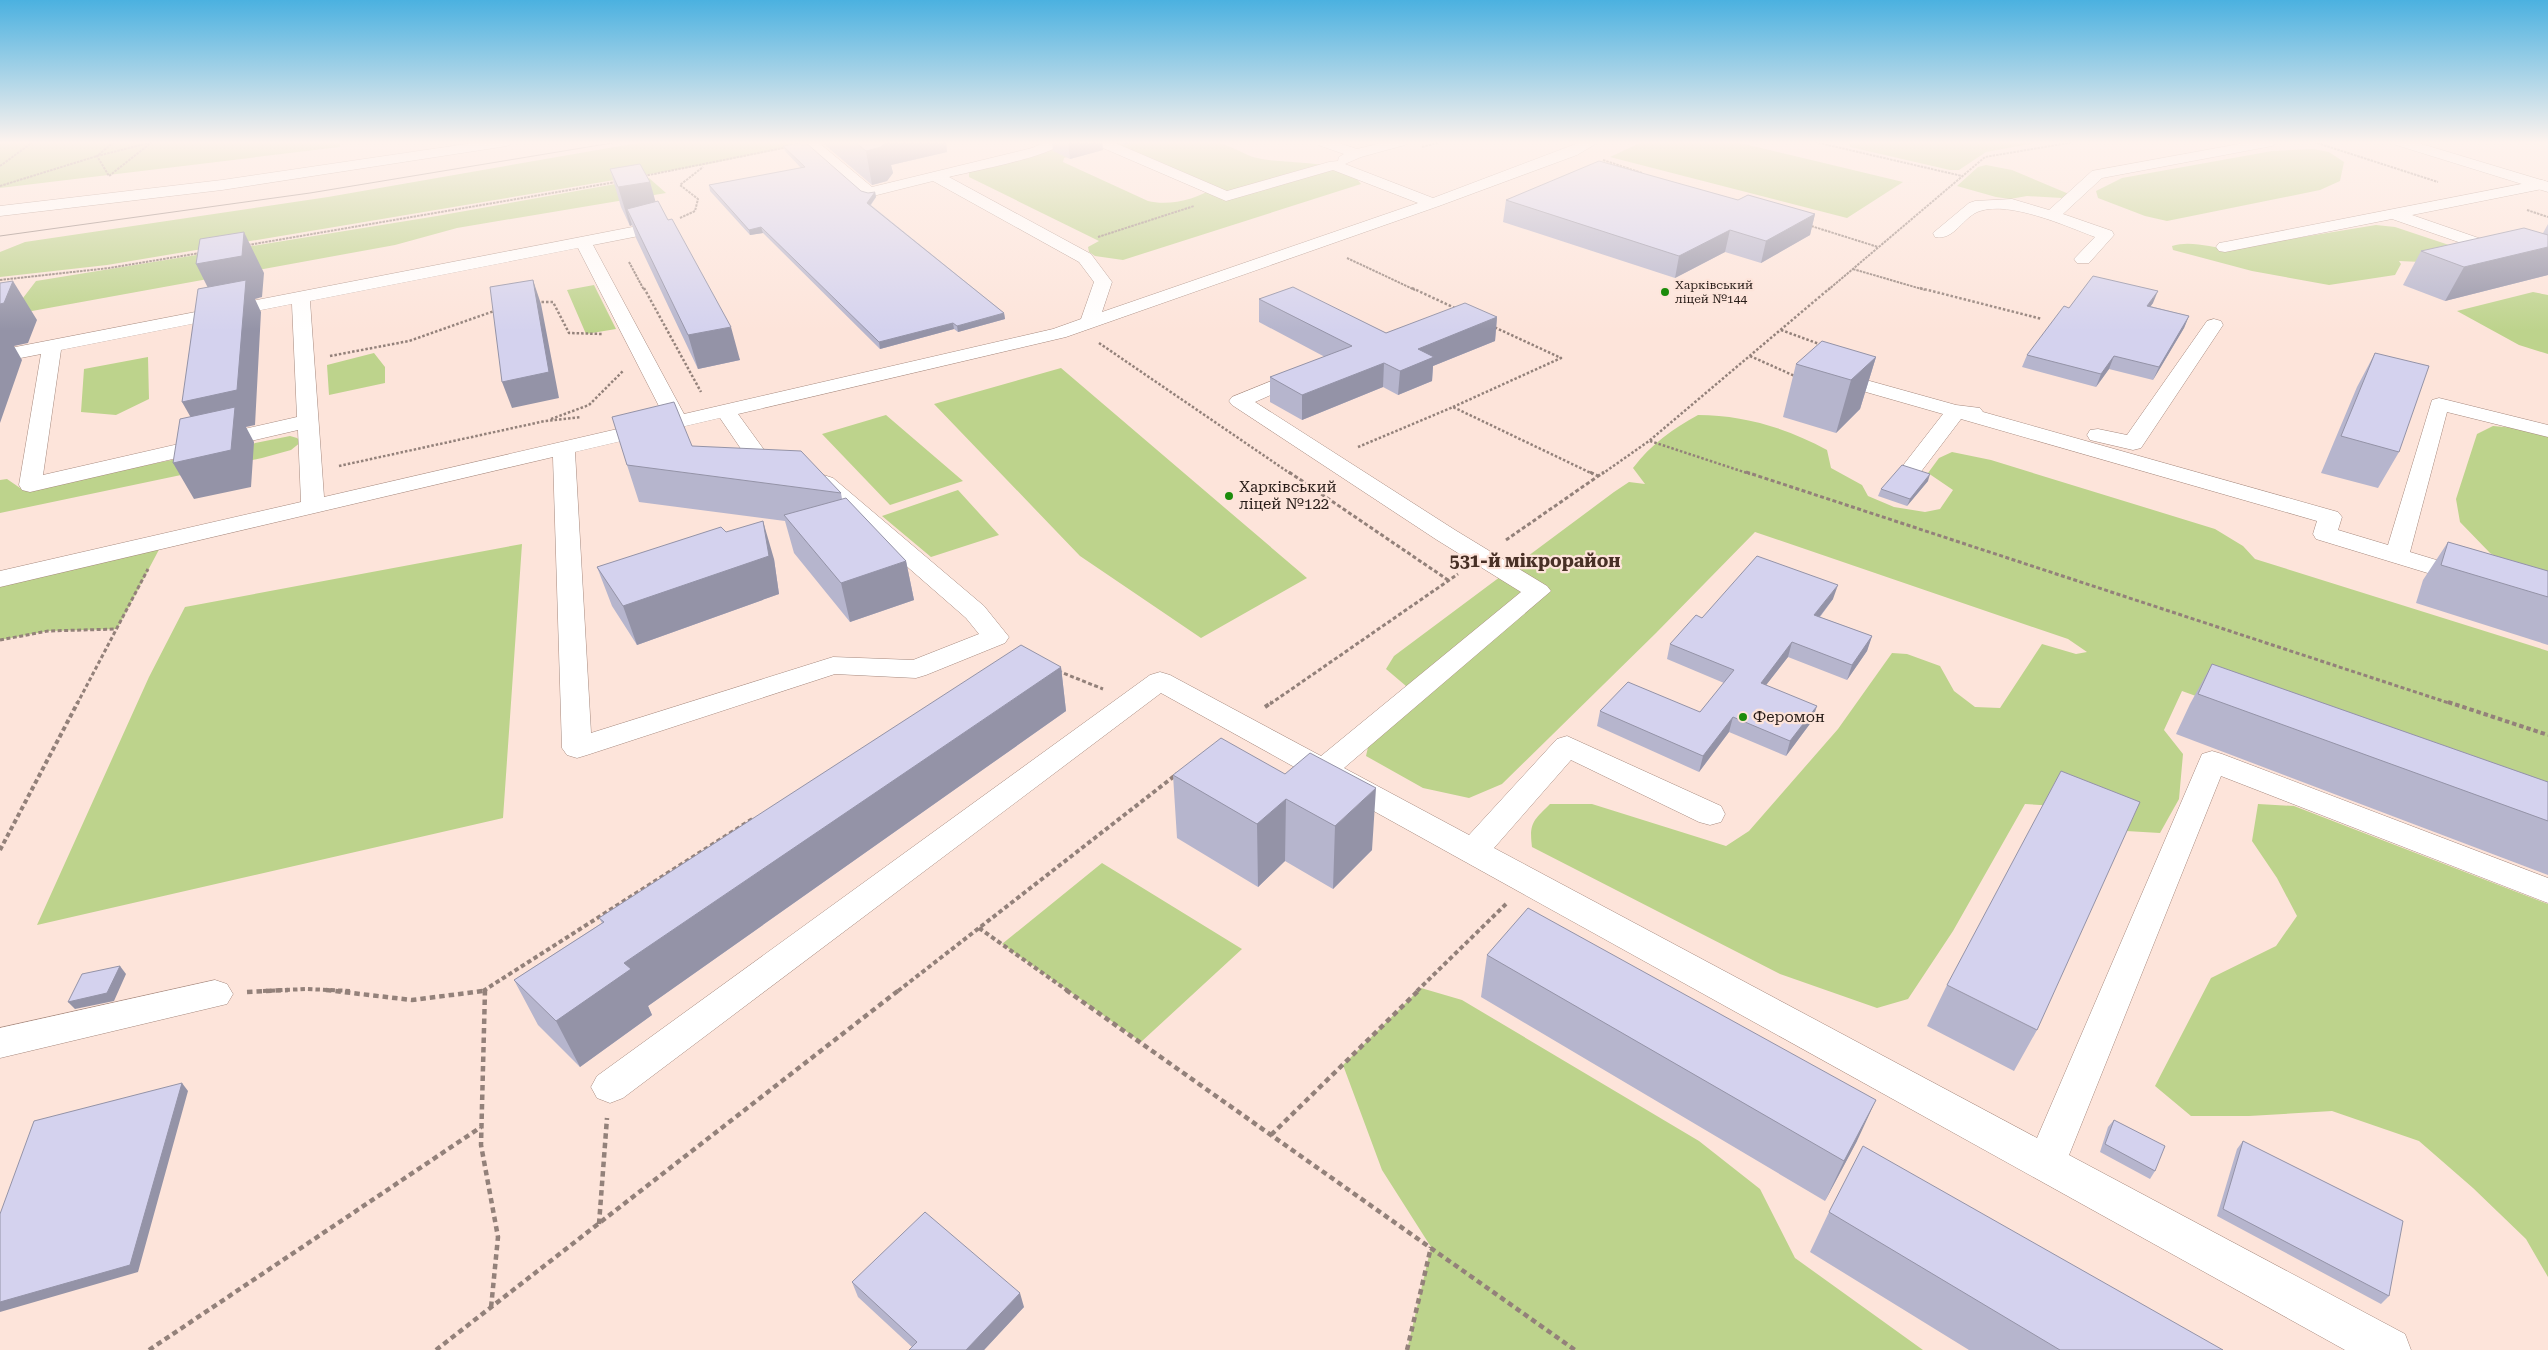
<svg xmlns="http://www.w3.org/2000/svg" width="2548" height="1350" viewBox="0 0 2548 1350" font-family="'Roboto Serif',serif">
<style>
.green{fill:#bdd38c}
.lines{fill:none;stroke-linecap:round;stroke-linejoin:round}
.minor-casing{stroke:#a6897e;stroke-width:1}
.major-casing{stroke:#a6897e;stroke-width:1}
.path-far4{stroke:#93817a;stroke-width:2;stroke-dasharray:2.5 1;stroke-linecap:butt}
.path-far3{stroke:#93817a;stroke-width:2.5;stroke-dasharray:2.5 2;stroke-linecap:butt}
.path-far2{stroke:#93817a;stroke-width:3;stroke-dasharray:4 2.5;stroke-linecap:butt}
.path-far1{stroke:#93817a;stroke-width:4;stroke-dasharray:4.5 3;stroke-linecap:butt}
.path{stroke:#93817a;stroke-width:4.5;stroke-dasharray:5.5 4;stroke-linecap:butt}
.minor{fill:#fff;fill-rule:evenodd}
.major{fill:#fff;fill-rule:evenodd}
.tram{stroke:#917f78;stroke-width:1}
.wall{fill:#b6b5cd}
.shaded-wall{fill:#9493a7}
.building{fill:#d4d2ee;stroke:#9493a7}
.poi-dot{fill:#1c8b0b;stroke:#fde4da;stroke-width:2}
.labels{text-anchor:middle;stroke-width:4.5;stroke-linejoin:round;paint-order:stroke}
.far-poi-label{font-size:12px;fill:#261b17;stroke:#fde4da;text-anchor:start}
.poi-label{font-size:15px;fill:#261b17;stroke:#fde4da;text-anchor:start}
.quarter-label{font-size:18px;font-weight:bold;fill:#483026;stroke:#fde4da}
</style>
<rect width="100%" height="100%" fill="#fde4da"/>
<path class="green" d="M0 142H340V147L0 188Z
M643 142H795L786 148 704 165 107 265 0 277V252L25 242 328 197Z
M1074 142 1094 149 1064 158 1063 162 1148 201C1168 206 1198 200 1215 186L1107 142C1142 142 1179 139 1214 142 1227 143 1241 153 1253 157 1283 166 1343 156 1361 184L1123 260 1095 256 1089 252 1088 247 1099 241 969 177V171L1046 152Z
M1642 142H1736L1903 182 1847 218 1610 157Z
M1848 142H2041L1986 152 1959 170H1950L1850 147Z
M2313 149 2329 152 2344 162 2340 181 2320 190 2167 221 2145 216 2098 198 2096 191 2122 178 2272 151Z
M1986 165 2012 170 2069 194 2062 198 2027 196 2010 199 1996 197 1957 186 1978 167Z
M649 178 666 193 457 228 395 245 10 315 36 281 437 216Z
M2376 225 2395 227 2512 266 2399 261 2401 264 2395 275 2329 285 2252 271 2173 250 2172 246C2193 239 2215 250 2236 248Z
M594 285 616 329 586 334 567 290Z
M2533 292 2548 295V354L2519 345 2457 311Z
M374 353 385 367V383L329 395 327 365Z
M148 357 149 399 116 415 81 412 84 369Z
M1061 368 1307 578 1201 638 1080 556 934 404Z
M886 415 963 481 890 505 822 434Z
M1698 415C1743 415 1787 428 1827 450L1831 468 1862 485 1868 496 1894 507 1925 512 1940 509 1953 490 1928 473 1939 458 1952 452 1991 460 2215 529 2243 546 2255 559 2548 651V823L2182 691 2164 730 2183 754 2179 799 2160 833 2126 831 2057 806 2025 804 1953 931 1908 999 1877 1008 1780 974 1532 847C1529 823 1533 821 1550 804H1592L1726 846 1749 831 1838 729 1892 653 1907 654 1940 666 1954 691 1975 707 2000 708 2042 644 2076 654 2087 652 2068 639 1755 532 1656 633 1502 784 1469 798 1423 788 1366 756 1369 743 1418 700 1406 686 1386 669 1394 656 1614 492 1629 482 1645 484 1633 468C1651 444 1673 429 1698 415Z
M2493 426 2527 429 2548 434V586L2490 553 2460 522 2456 499 2477 434Z
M290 436 297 438 301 442 291 450 262 458 0 513V480L7 479 23 490Z
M958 490 999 535 931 557 882 516Z
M163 542 117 629 48 631 0 640V579Z
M522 544 503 818 37 925 149 677 185 607Z
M2258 804 2294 806 2548 904V1277L2526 1239 2473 1188 2419 1141 2332 1111 2249 1116H2191L2155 1086 2211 978 2276 946 2297 916 2277 878 2252 841Z
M1102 863 1242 949 1141 1042 1002 944Z
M1421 988 1462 1000 1699 1141 1760 1189 1795 1258 1923 1350H1407L1431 1247 1382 1170 1343 1065Z"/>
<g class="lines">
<defs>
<path id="minor" d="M803 142H818L872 187 1032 148 1045 142H1063C1055 156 968 172 949 177L1091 254 1112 282 1102 312 1418 203 1333 170 1226 201 1096 145 1094 142H1113L1227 191 1329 162 1338 161 1339 157 1344 154 1318 145 1316 142H1336L1357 149 1385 142H1407L1405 145 1361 157 1345 164 1433 198 1581 142H1599L1577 155 1439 206 1066 337 738 414 770 458 833 478 984 606 1009 637 1005 643 926 675 916 678 835 674 587 755 577 758 567 755 562 748 553 457 0 587V571L301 502 298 430 30 492 22 490 19 485 41 354 0 362V350L658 222 664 223 666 227 664 231 593 245 684 414 1053 329 1081 319 1094 282 1079 262 933 181 869 197 863 195ZM578 248 665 418 324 497 310 301ZM292 304 297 417 43 475 61 350ZM720 418 754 468 817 488 966 618 979 634 913 660 833 657 591 733 575 452Z
M2250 142H2279L2272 146 2102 178 2063 214 2112 231 2114 235 2089 263H2077L2074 259 2095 237C2066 226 2010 201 1980 211 1963 216 1955 241 1935 237L1933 233 1969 203 1975 201 2012 199 2049 210 2092 171Z
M2542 180 2548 182 2547 188 2412 215 2548 262V273L2392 219 2225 252 2219 251 2216 247 2219 243 2225 242Z
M2214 319 2221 321 2223 325 2141 448 2133 450 2090 440 2087 435 2090 430 2098 429 2127 435 2207 321Z
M1284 376 1291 378 1294 382 1291 386 1255 402 1455 530 1547 586 1551 591 1344 768 1469 835 1557 739 1567 736 1721 806 1725 814 1721 822 1710 825 1699 822 1571 760 1494 848 2037 1138 2202 754 2212 751 2222 754 2548 878V903L2221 776 2069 1155 2405 1334 2411 1350H2345L1161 693 623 1098 610 1103 597 1098 591 1087 597 1076 1150 675 1160 672 1170 675 1321 756 1521 592 1437 540 1232 405 1229 401 1232 397Z
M1859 378 1956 405 1980 408 1983 412 2338 512 2342 517 2338 530 2388 545 2432 400 2439 398 2548 425V437L2447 412 2410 552 2476 572 2480 577 2476 582 2467 585 2316 539 2313 534 2317 521 1961 419 1920 473 1912 475 1904 473 1901 468 1943 414 1852 388 1849 384 1852 380Z
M215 980 227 984 233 994 227 1004 0 1058V1028Z"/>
<path id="major" d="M480 142H514L507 146 222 190 0 216V206L222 180Z
M2394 142H2415L2548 182V192L2396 145Z"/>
</defs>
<use href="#minor" class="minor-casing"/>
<use href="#major" class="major-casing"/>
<path class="path-far4" d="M114 142 97 156 109 176 152 142
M1815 142 1962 176
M2314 142 2438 182
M1422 147 1441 142
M1603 160 1642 173
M0 166 33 142
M644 176 788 147
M0 186 97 156 149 143
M2527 210 2548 217
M680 218 695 211 698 199 680 185 703 167
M1808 225 1878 247
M1098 237 1194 206
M248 245 616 182
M1347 258 1415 290
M629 262 644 290
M1853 269 1925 290
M0 280 109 268 200 253
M1828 290 1985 157 2074 142"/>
<path class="path-far3" d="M644 288 701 392
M1412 288 1457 309
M1920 288 2042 319
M537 302H553L569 333 602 334
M1781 330 1822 345
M1099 343 1291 474
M330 356 409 341 497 310
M1750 356 1797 377
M1453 407 1561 358 1494 327
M551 419 589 405 623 371
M1650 441 1750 474
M1358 447 1453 407 1593 474
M339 466 545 421 581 417
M1602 474 1649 441 1830 288"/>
<path class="path-far2" d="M1289 472 1448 580
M1590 472 1598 476
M1746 472 2452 704
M1506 540 1604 472
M0 640 48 631 116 629
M1058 671 1103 689
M77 704 148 569
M1270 704 1458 574"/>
<path class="path-far1" d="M2448 702 2548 735
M1265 707 1272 702
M0 850 78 702
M979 928 1068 991
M263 991 306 989 351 991
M483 991 754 818
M898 991 1177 774
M1417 991 1507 903"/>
<path class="path" d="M326 990 412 1000 483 991
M485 990 481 1145 498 1237 491 1308
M1066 990 1575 1350
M247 992 288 990
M1271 1135 1419 990
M599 1224 607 1118
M149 1350 481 1127
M436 1350 899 990
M1407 1350 1431 1247"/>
<use href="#minor" class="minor"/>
<use href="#major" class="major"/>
<path class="tram" d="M0 236 310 193 618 142"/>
</g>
<path class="wall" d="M823 142H946L947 152 891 165 893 173 887 181 872 185 824 144Z
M1052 142H1102L1103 150 1070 159 1053 151Z
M1117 142H1135L1124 145Z
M783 146 861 191 868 193 875 192 876 197 871 205 1004 313 1005 319 958 332 954 329 880 349 763 233 750 235 710 191 709 185 801 168 785 151Z
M610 169 650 182 655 202 740 360 698 369 636 238 632 225 630 226 621 207Z
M1506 200H1738L1815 214 1810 235 1761 263 1725 252 1675 278 1503 222Z
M2548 224V275L2445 301 2403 285 2421 251 2543 233Z
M1259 299 1386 333 1497 317 1495 341 1433 366 1432 381 1398 395 1383 387 1302 420 1270 402V377L1325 357 1259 322Z
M2153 303 2150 306 2189 316 2184 328 2153 380 2109 369 2096 387 2022 367 2027 355 2069 308Z
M2375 353 2399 452 2378 488 2321 473 2357 387Z
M1876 357 1860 409 1836 433 1783 417 1796 364Z
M692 446 841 493 842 499 906 561 914 600 850 622 794 553 785 521 639 502 627 465Z
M1928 481 1907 506 1878 496 1881 489Z
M726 532 774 559 779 594 637 645 612 606 597 567Z
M2448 542 2548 571V645L2416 603 2423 580Z
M1833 599 1820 617 1872 636 1867 651 1847 680 1788 657 1766 685 1812 721 1786 756 1729 732 1699 772 1597 726 1600 711 1700 712 1724 683 1667 659 1670 644 1702 618Z
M2212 664 2548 782V875L2176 734 2190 704Z
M1061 667 1066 711 648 1006 652 1015 580 1067 538 1025 514 980 602 923 599 918Z
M1285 774 1372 850 1333 889 1285 861 1258 887 1177 838 1173 775Z
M1487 955 1857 1141 1825 1201 1481 997Z
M1947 985 2037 1030 2014 1071 1927 1026Z
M2114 1120 2155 1171 2150 1179 2100 1152 2108 1127Z
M2243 1141 2389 1296 2381 1304 2217 1216 2237 1149Z
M1829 1212 2223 1350H1969L1810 1252Z
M852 1282 1024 1307 984 1350H909L912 1347 858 1297Z"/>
<path class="shaded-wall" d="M878 142H946L947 152 891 165 893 173 887 181 872 185 866 151Z
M1068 142H1102L1103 150 1070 159Z
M1124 142H1135L1124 145Z
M650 182 661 221 627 209 632 225 630 226 618 187Z
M875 192 876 197 868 208 867 203Z
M1815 214 1810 235 1761 263 1766 241Z
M761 227 763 233 750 235 749 230Z
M1730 230 1725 252 1675 278 1679 256Z
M244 232 264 273 262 297 255 299 261 312 255 425 246 427 254 442 251 487 194 499 173 463 202 437 182 402 217 306 196 264Z
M2548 247V275L2445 301 2464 267Z
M533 280 541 304 559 398 512 408 502 382Z
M13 281 37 320 28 343 14 346 22 360 0 423V304Z
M2158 291 2153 303 2142 318 2147 306Z
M1004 313 1005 319 958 332 957 326Z
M2189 316 2184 328 2153 380 2159 367Z
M1497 317 1495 341 1433 366 1432 381 1398 395 1400 371 1418 349Z
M953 323 954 329 880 349 879 342Z
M731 327 740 360 698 369 688 335Z
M2114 356 2109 369 2096 387 2101 374Z
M1876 357 1860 409 1836 433 1851 380Z
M1384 363 1383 387 1302 420V395Z
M1930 474 1928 481 1907 506 1910 499Z
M763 521 774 559 779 594 637 645 623 606Z
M906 561 914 600 850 622 841 583Z
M1838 585 1833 599 1810 629 1814 615Z
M1872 636 1867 651 1847 680 1852 665Z
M1792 642 1788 657 1756 698 1761 683Z
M1061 667 1066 711 648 1006 652 1015 580 1067 556 1021 624 963Z
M1817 706 1812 721 1786 756 1790 741Z
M1733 717 1729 732 1699 772 1703 756Z
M1376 788 1372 850 1333 889 1335 826Z
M1286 799 1285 861 1258 887 1257 824Z
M120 966 126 974 114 1001 75 1009 68 1002Z
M182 1083 188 1091 138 1272 0 1312V1302Z
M1876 1100 1857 1141 1825 1201 1844 1161Z
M1020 1293 1024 1307 984 1350H966Z"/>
<path class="building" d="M805 142 861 191 868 193 875 192 867 203 1004 313 957 326 953 323 879 342 761 227 749 230 709 185 805 167 783 146Z
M855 142H886L881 147 866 151Z
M1599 161 1738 200 1748 195 1815 214 1766 241 1730 230 1679 256 1506 200Z
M640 164 650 182 618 187 610 169Z
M658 201 668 220 672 219 731 327 688 335 627 209Z
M2524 228 2548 235V247L2464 267 2421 251Z
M244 232 242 256 196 264 200 239Z
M2093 276 2158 291 2147 306 2189 316 2159 367 2114 356 2101 374 2027 355 2064 306 2069 308Z
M246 280 237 390 182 402 198 289Z
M533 280 549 372 502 382 490 287Z
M13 281 4 303 0 304V283Z
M1293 287 1386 333 1465 303 1497 317 1418 349 1434 357 1400 371 1384 363 1302 395 1270 377 1352 346 1259 299Z
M1822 341 1876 357 1851 380 1796 364Z
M2375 353 2429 366 2399 452 2341 436Z
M674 402 692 446 801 451 841 493 627 465 612 417Z
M235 407 231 450 173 463 180 419Z
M1902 465 1930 474 1910 499 1881 489Z
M846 498 906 561 841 583 784 515Z
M763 521 769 556 623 606 597 567 721 527 726 532Z
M2448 542 2548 571V597L2441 565Z
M1757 556 1838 585 1814 615 1872 636 1852 665 1792 642 1761 683 1817 706 1790 741 1733 717 1703 756 1600 711 1628 682 1700 712 1734 670 1670 644 1696 615 1702 618Z
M1021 645 1061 667 624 963 631 969 556 1021 514 980 604 922 599 918Z
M2212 664 2548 782V821L2198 694Z
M1221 738 1285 774 1310 753 1376 788 1335 826 1286 799 1257 824 1173 775Z
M2061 771 2140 802 2037 1030 1947 985Z
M1528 908 1876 1100 1844 1161 1487 955Z
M120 966 107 993 68 1002 82 974Z
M182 1083 130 1265 0 1302V1214L34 1121Z
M2114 1120 2165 1146 2155 1171 2105 1144Z
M2243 1141 2403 1221 2389 1296 2223 1209Z
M1863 1146 2223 1350H2060L1829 1212Z
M925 1212 1020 1293 966 1350H909L917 1342 852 1282Z"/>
<linearGradient id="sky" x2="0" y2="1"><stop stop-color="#4bb1e0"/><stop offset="0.43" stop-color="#fef3ee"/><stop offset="1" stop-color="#fef3ee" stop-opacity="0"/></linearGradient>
<rect width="2548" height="331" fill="url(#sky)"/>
<g class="poi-dot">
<circle cx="1665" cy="292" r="5"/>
<circle cx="1229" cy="496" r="5"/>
<circle cx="1743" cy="717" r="5"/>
</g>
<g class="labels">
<g class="far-poi-label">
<text x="1675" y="289">Харківський<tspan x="1675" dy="14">ліцей №144</tspan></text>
</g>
<g class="poi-label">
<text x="1239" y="492">Харківський<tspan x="1239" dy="17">ліцей №122</tspan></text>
<text x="1753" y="722">Феромон</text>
</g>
<g class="quarter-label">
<text x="1535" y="567">531-й мікрорайон</text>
</g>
</g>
</svg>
